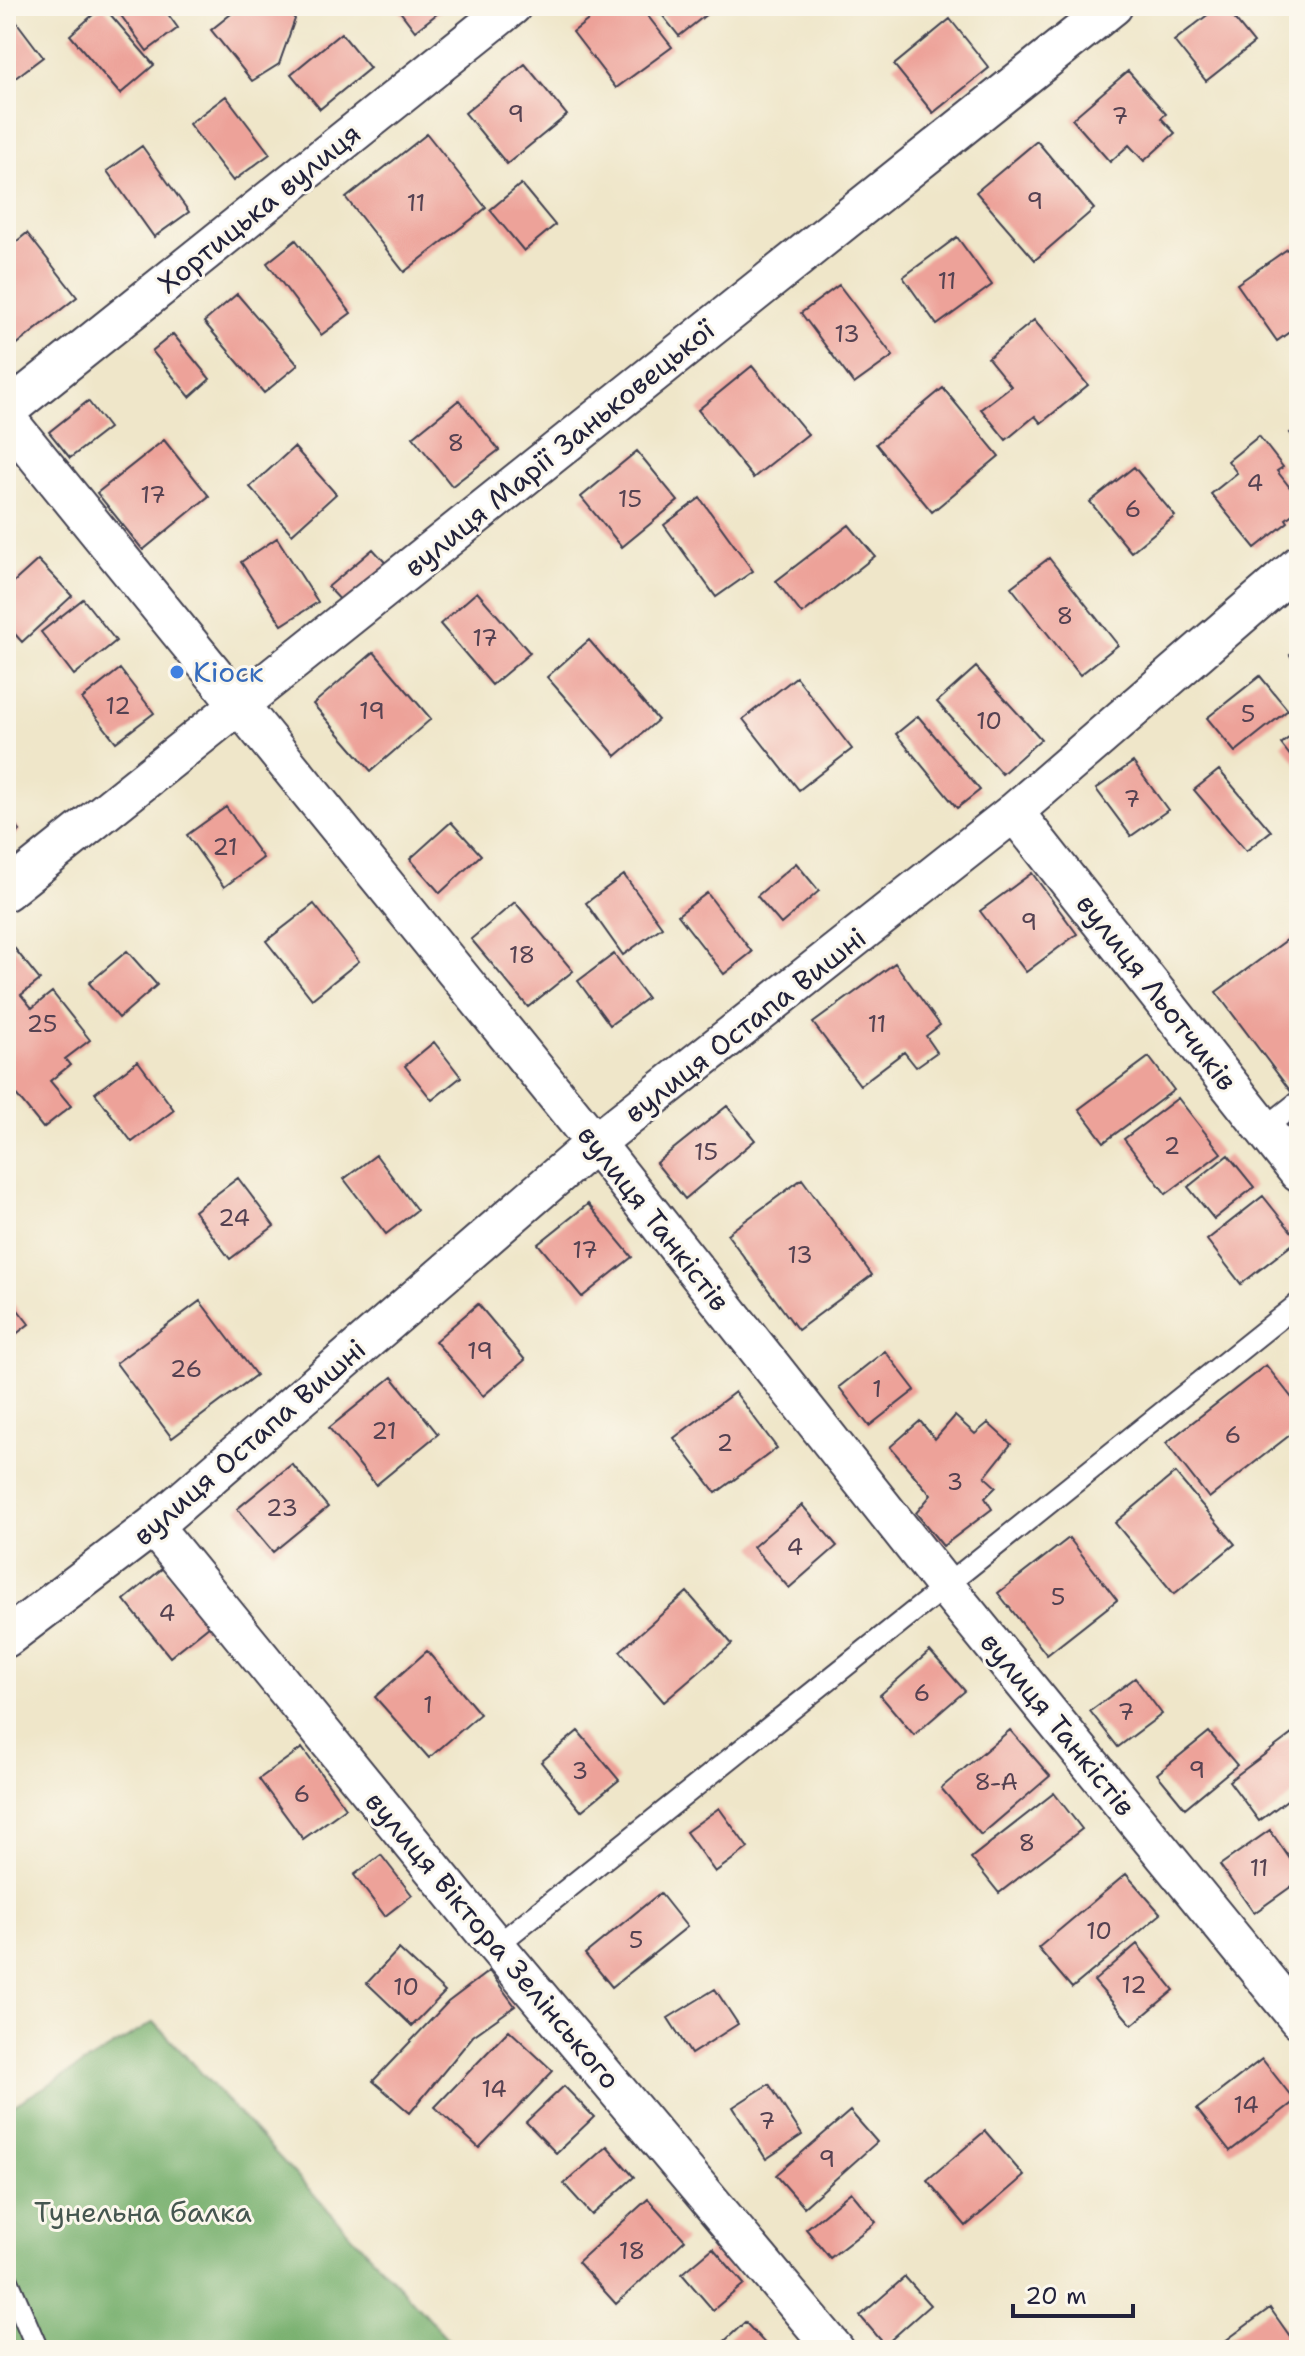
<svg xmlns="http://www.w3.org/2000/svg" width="1305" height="2356" viewBox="0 0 1305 2356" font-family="'Shantell Sans',sans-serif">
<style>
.forest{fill:#79b16f;stroke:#4e6a55;stroke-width:2}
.building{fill:#eda299}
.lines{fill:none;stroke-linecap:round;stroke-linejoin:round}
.lane-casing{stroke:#413f50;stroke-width:24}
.street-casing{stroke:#413f50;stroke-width:42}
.lane{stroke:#fff;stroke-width:20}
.street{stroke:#fff;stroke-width:38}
.shop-dot{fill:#3f7fe0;stroke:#fbf7ec;stroke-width:3}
.labels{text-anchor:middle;stroke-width:6;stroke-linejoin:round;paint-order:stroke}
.number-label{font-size:24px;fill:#554252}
.street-label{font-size:28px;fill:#22223b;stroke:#fbf7ec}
.shop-label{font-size:28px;fill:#366cbe;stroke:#fbf7ec;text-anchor:start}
.park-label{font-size:28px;fill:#455650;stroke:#fbf7ec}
</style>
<rect width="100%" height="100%" fill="#fbf7ec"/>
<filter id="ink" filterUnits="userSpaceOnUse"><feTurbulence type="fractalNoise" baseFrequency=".0125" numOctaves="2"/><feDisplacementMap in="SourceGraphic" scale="16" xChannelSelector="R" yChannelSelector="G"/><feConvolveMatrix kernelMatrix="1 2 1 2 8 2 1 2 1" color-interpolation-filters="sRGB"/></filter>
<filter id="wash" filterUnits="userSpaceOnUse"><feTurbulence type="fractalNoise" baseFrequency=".006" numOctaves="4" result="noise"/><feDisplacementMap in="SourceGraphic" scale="32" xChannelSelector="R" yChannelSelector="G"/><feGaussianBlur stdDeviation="1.8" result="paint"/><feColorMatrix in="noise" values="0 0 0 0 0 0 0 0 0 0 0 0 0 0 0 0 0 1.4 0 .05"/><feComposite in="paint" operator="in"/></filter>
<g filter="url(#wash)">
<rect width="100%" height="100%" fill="#efe6c9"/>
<path class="forest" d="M154 2022 458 2350H6V2110Z"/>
<g id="blocks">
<path class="building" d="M103 6 154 65 120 94 70 35Z
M114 6H162L178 28 147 51Z
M241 6H284L295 19 279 64 252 81 211 30Z
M396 6H447L415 31Z
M606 6H640L672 47 616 88 573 32Z
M655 6H717L679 36Z
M1219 6H1224L1254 43 1206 81 1174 41Z
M6 8 43 57 6 85Z
M950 19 989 68 933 113 894 65Z
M341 33 370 68 320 109 291 74Z
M525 64 567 115 507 164 465 113Z
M1128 71 1166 114 1161 118 1175 133 1144 161 1129 145 1110 162 1072 119Z
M226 96 270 154 233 181 189 124Z
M427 134 486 208 404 272 346 198Z
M1037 141 1094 209 1035 260 976 192Z
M142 146 189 212 154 237 107 171Z
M521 184 555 225 524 251 490 210Z
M27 233 77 297 16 345 6 333V250Z
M957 237 992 285 937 325 903 277Z
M296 240 351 313 321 335 267 263Z
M1299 241V325L1277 341 1237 284Z
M839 285 893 356 854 384 801 313Z
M237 294 298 365 264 393 204 322Z
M1034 320 1088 385 1041 423 1035 416 1006 440 981 409 1011 386 988 358Z
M173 334 210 379 190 397 152 351Z
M752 366 808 434 753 478 698 410Z
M943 388 999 456 932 512 876 444Z
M459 400 499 450 452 486 413 437Z
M88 401 109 428 70 458 49 432Z
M1299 426V445L1290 433Z
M1259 436 1283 467 1277 471 1299 499V509L1286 519 1288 522 1255 548 1211 494 1237 473 1228 461Z
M164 440 209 496 143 550 97 493Z
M294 447 336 494 292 534 250 487Z
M637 451 678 501 622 547 581 497Z
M1134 467 1175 516 1131 552 1090 502Z
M700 498 753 571 716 597 664 525Z
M849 525 875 556 802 614 776 581Z
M277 538 318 602 282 625 241 562Z
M373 549 391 569 347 607 328 587Z
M1049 558 1118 645 1080 675 1011 587Z
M38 560 72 596 22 642 6 624V589Z
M477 592 530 653 492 685 440 624Z
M83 599 116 641 74 675 41 632Z
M589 640 658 720 616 756 547 677Z
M1299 649V668L1290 655Z
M374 652 431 719 371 771 313 704Z
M976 667 1041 739 1002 774 937 702Z
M120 669 154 713 116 742 82 699Z
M1260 676 1288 710 1235 752 1207 718Z
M796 677 852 749 799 790 743 719Z
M918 716 980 790 957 808 896 734Z
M1299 730V767L1281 744Z
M1133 762 1168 810 1131 836 1096 789Z
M1219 770 1271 831 1246 851 1194 790Z
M226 807 263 858 224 887 187 835Z
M6 814 20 831 6 843Z
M451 822 481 855 440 893 410 859Z
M796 863 819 891 781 924 757 896Z
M1032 873 1077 934 1026 972 980 911Z
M624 875 662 927 623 955 586 903Z
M707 893 752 952 724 974 678 915Z
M515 902 573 971 528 1007 471 939Z
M314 904 359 961 312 999 266 941Z
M1299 931V1088L1292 1093 1216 992Z
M11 944 40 980 21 995 32 1008 52 992 90 1040 65 1059 70 1065 50 1081 71 1106 43 1128 6 1082V948Z
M127 951 157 985 119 1018 89 983Z
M614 954 647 998 610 1025 578 981Z
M895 963 940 1025 926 1036 937 1052 916 1067 904 1052 860 1085 813 1023Z
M434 1042 461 1077 432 1100 405 1066Z
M1149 1057 1174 1090 1104 1142 1079 1109Z
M138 1061 174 1110 132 1142 95 1093Z
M1178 1098 1221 1153 1166 1194 1124 1139Z
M727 1106 755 1140 685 1199 656 1163Z
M376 1155 417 1210 386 1234 344 1179Z
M1228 1155 1254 1187 1214 1219 1188 1187Z
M238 1178 274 1226 230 1259 194 1211Z
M802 1179 872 1275 798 1330 727 1234Z
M1263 1196 1298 1240 1241 1284 1207 1240Z
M588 1204 632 1257 582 1297 538 1244Z
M11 1301 29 1324 6 1342V1305Z
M200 1301 256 1375 172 1438 116 1363Z
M478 1304 525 1360 483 1396 435 1341Z
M885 1351 915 1390 869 1426 839 1387Z
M1266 1365 1299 1407V1428L1209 1498 1166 1443Z
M392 1377 438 1434 376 1485 329 1428Z
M735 1392 777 1448 716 1493 674 1438Z
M955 1416 975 1434 988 1423 1011 1444 985 1477 996 1487 985 1498 992 1509 943 1546 916 1513 931 1495 890 1447 920 1421 935 1439Z
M292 1464 328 1507 273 1552 237 1509Z
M1175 1473 1235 1544 1174 1594 1115 1523Z
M802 1505 837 1546 789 1588 753 1547Z
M1069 1538 1117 1600 1047 1655 998 1593Z
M163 1568 210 1625 170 1657 124 1600Z
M687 1592 732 1644 664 1702 620 1651Z
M427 1651 480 1714 429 1758 375 1697Z
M930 1651 965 1691 914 1735 880 1695Z
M1135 1678 1162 1714 1118 1747 1090 1711Z
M1010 1730 1050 1776 981 1835 941 1788Z
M578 1731 619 1780 581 1811 541 1762Z
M1209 1732 1237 1765 1185 1808 1157 1774Z
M1292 1734 1299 1743V1791L1259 1821 1229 1781Z
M302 1748 346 1808 303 1839 259 1779Z
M1054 1793 1082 1829 999 1893 971 1858Z
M719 1808 748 1848 715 1872 686 1832Z
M1270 1830 1299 1872V1881L1254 1913 1220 1865Z
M381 1855 412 1895 385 1916 354 1875Z
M1126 1874 1161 1914 1072 1988 1038 1948Z
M660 1893 687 1927 612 1987 585 1954Z
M1137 1944 1174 1990 1132 2025 1094 1981Z
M399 1949 445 1992 412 2026 367 1983Z
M489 1971 515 2006 473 2036 410 2113 373 2081 448 2002Z
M715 1989 738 2024 691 2054 668 2018Z
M509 2030 553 2071 479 2148 435 2107Z
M1262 2059 1295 2101 1230 2151 1197 2109Z
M769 2084 802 2135 766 2159 733 2107Z
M564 2086 594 2117 556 2153 526 2122Z
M850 2111 877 2142 804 2207 776 2175Z
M985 2131 1024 2176 966 2226 927 2180Z
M607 2146 634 2177 592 2215 564 2184Z
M851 2192 876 2222 830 2258 806 2229Z
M648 2199 685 2240 616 2304 578 2262Z
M713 2248 744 2284 713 2310 682 2274Z
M905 2277 930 2305 885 2345 860 2316Z
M1270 2308 1299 2349 1219 2350 1217 2347Z
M745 2322 771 2350H715Z"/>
</g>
</g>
<g filter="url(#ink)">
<use href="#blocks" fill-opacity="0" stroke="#413f50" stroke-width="2"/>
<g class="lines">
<defs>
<path id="lane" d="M1264 1129 1299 1101
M496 1946 1299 1303
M6 2276 38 2350"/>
<path id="street" d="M6 411 512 6
M6 418 595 1143 945 1586 1299 2020
M1014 812 1299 1173
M6 891 1113 6
M153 1526 496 1946 835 2350
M6 1638 153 1526 595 1143 1014 812 1299 565"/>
</defs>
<use href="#lane" class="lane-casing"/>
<use href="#street" class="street-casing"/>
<use href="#lane" class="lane"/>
<use href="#street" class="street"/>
</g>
</g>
<circle class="shop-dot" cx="177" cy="672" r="8"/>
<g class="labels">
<g class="number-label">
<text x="516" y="122">9</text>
<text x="1120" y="124">7</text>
<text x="1035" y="209">9</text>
<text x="416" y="211">11</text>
<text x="947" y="289">11</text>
<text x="847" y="342">13</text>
<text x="456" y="451">8</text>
<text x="1255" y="491">4</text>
<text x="153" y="503">17</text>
<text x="630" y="507">15</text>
<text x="1133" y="517">6</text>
<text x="1065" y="624">8</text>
<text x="485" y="646">17</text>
<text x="118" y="714">12</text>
<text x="372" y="719">19</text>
<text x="1248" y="722">5</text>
<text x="989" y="729">10</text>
<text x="1132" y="807">7</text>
<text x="225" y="855">21</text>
<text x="1029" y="930">9</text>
<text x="522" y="963">18</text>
<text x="42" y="1032">25</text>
<text x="877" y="1032">11</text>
<text x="1172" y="1154">2</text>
<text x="706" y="1160">15</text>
<text x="234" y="1226">24</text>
<text x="585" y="1258">17</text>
<text x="800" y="1263">13</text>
<text x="480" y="1359">19</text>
<text x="186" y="1377">26</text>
<text x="877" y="1397">1</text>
<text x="384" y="1439">21</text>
<text x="1233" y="1443">6</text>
<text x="725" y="1451">2</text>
<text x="955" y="1490">3</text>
<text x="282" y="1516">23</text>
<text x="795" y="1555">4</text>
<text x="1058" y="1605">5</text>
<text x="167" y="1621">4</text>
<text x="922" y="1701">6</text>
<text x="428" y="1713">1</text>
<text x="1126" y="1720">7</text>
<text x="1197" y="1778">9</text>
<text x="580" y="1779">3</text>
<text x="996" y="1790">8-А</text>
<text x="302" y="1802">6</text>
<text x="1027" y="1851">8</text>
<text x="1259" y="1876">11</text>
<text x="1099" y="1939">10</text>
<text x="636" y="1948">5</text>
<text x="1134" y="1993">12</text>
<text x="406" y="1995">10</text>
<text x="494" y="2097">14</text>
<text x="1246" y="2113">14</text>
<text x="767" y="2129">7</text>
<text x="827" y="2167">9</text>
<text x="632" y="2259">18</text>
</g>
<g class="street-label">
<text transform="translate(259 208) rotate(-39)" y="10">Хортицька вулиця</text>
<text transform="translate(559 448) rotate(-39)" y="10">вулиця Марії Заньковецької</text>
<text transform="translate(1157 992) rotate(52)" y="10">вулиця Льотчиків</text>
<text transform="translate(745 1025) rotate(-38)" y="10">вулиця Остапа Вишні</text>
<text transform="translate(654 1218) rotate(52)" y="10">вулиця Танкістів</text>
<text transform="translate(249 1442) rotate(-41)" y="10">вулиця Остапа Вишні</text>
<text transform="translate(1058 1724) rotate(51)" y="10">вулиця Танкістів</text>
<text transform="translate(493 1940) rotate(50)" y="10">вулиця Віктора Зелінського</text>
</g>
<g class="shop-label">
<text x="193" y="682">Кіоск</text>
</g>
<g class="park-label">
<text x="143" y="2222">Тунельна балка</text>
</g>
</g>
<rect width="1305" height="2356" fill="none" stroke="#fbf7ec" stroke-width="32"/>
<path d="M1013 2304v12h120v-12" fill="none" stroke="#22223b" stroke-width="4"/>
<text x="1025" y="2304" font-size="24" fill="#22223b" stroke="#fbf7ec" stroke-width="6" paint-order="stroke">20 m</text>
</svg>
